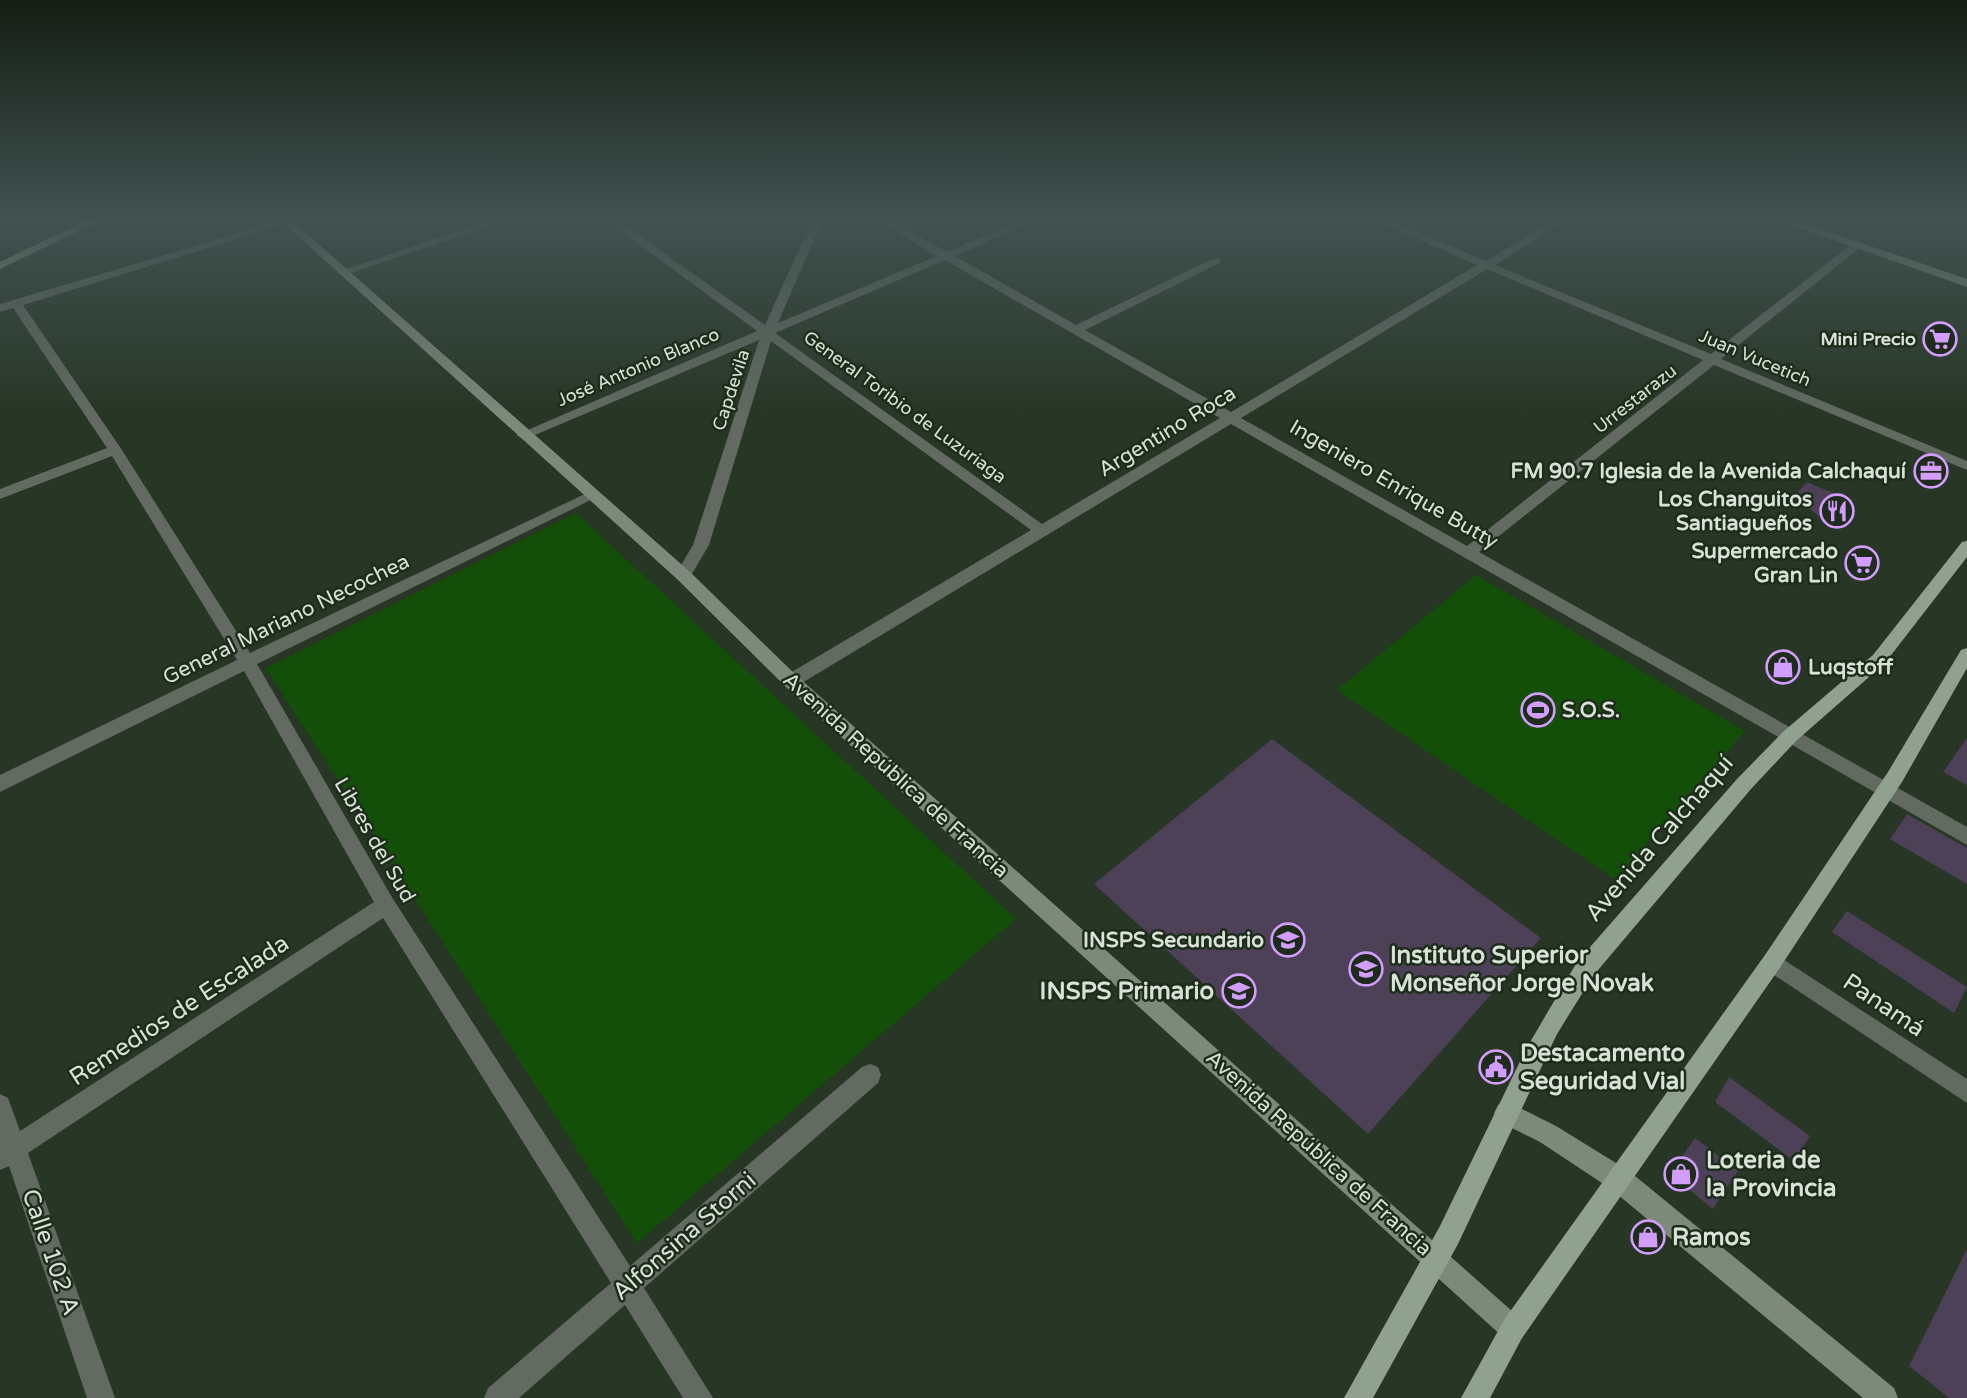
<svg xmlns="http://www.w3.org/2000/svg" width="1967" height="1398" viewBox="0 0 1967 1398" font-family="'Varela Round',sans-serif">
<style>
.green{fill:#144f0a}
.building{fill:#4c4156}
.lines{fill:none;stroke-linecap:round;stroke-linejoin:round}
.street{fill:#626a61;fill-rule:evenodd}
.secondary{fill:#7d897b;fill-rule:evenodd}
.primary{fill:#91a18f;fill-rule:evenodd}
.labels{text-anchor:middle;stroke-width:5;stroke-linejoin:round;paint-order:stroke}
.far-poi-label{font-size:18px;font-weight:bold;fill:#d8e2d7;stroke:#1e2c1b;text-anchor:end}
.far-street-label{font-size:18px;fill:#d8e2d7;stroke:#1e2c1b}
.street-label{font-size:21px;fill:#d8e2d7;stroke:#1e2c1b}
.poi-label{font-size:21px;font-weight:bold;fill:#d8e2d7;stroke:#1e2c1b;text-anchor:end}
.near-street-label{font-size:24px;fill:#d8e2d7;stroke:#1e2c1b}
.near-poi-label{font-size:24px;font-weight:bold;fill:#d8e2d7;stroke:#1e2c1b;text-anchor:start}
</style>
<rect width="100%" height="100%" fill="#273625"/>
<path class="green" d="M576 513 1016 919 637 1243 266 668Z
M1476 575 1745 731 1616 880 1337 690Z"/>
<path class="building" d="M1807 482 1845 498 1826 521 1793 497Z
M1967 738V785L1943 772Z
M1272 739 1541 938 1368 1134 1094 884Z
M1907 814 1967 848V884L1890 839Z
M1847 911 1967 987 1954 1013 1832 932Z
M1729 1077 1810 1136 1794 1161 1715 1102Z
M1695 1138 1738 1171 1713 1209 1670 1174Z
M1967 1249V1398H1949L1909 1366Z"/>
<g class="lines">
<path class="street" d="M497 218H513L348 274 338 272Z
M603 218H615L765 325 813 218H823L778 323 937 256 874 218H887L947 252 1027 218H1041L955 256 1076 325 1212 259H1220V263L1085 330 1231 412 1477 265 1369 218H1384L1486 261 1557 218H1570L1495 265 1711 354 1853 243H1861V247L1721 359 1967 461V470L1714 365 1479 552 1967 827V845L1231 424 797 686H785L782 681 785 676 1031 530 771 341 709 545 689 579H677L675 575 693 545 759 340 528 438 523 439 516 435 757 331ZM945 260 1220 418 1042 524 775 333ZM1487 269 1703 360 1467 546 1241 418Z
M283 220 292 222 23 305 122 450 250 653 587 493H597L599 496 257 664 393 899 630 1266 862 1067 870 1064 878 1067 881 1075 878 1083 644 1288 713 1398H683L625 1305 519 1398H484L488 1388 611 1283 383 918 28 1153 115 1398H87L9 1166 0 1170V1094L8 1098 20 1131 374 902 244 671 0 792V775L237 660 112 456 0 499V489L107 448 13 308 0 312V304Z
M1772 952 1967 1079V1103L1765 969 1761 962 1765 955Z"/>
<path class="secondary" d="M278 218H289L689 571 797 676 1522 1320 1526 1329 1522 1338 1513 1342 1504 1338 785 686 677 579Z
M1772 218H1788L1967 279V287Z
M1506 1101 1556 1126 1629 1171 1894 1388 1898 1398H1863L1611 1189 1540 1142 1498 1121 1494 1113 1498 1105Z"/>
<path class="primary" d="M91 218H105L0 269V262Z
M1967 541V557L1885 663 1796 741 1751 789 1593 976 1557 1034 1458 1244 1373 1398H1344L1440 1226 1526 1049 1577 962 1737 779 1784 731 1873 655 1962 542Z
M1967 648V668L1902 782 1779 969 1522 1338 1490 1398H1461L1504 1320 1765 955 1888 772 1961 650Z"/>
</g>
<linearGradient id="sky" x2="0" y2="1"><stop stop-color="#151e14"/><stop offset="0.53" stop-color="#415251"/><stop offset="1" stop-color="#415251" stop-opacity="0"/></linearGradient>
<rect width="1967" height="414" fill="url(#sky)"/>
<defs>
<symbol id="supermarket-ring" viewBox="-11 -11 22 22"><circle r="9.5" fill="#1e2c1b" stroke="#d29dfd" stroke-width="1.5"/><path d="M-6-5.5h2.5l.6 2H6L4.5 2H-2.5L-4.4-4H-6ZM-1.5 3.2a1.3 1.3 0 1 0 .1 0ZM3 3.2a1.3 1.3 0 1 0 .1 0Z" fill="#d29dfd"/></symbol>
<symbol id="office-ring" viewBox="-11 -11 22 22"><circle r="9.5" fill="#1e2c1b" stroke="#d29dfd" stroke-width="1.5"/><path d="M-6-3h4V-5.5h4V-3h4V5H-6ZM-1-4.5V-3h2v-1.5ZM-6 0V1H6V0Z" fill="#d29dfd"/></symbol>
<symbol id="restaurant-ring" viewBox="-11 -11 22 22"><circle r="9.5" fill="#1e2c1b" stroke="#d29dfd" stroke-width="1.5"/><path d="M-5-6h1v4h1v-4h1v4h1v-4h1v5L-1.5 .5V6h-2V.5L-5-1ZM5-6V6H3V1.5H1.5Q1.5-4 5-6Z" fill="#d29dfd"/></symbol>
<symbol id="shop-ring" viewBox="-11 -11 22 22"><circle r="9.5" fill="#1e2c1b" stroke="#d29dfd" stroke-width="1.5"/><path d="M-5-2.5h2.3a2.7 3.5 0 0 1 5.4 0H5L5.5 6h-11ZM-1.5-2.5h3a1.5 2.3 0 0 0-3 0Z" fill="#d29dfd"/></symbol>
<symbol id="stadium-ring" viewBox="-11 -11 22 22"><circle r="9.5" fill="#1e2c1b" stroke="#d29dfd" stroke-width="1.5"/><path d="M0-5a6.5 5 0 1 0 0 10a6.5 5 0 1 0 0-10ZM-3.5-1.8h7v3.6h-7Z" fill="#d29dfd"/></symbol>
<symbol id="school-ring" viewBox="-11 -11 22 22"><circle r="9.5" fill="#1e2c1b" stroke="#d29dfd" stroke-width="1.5"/><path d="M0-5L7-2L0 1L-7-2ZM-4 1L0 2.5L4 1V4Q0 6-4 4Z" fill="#d29dfd"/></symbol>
<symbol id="university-ring" viewBox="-11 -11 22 22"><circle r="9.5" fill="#1e2c1b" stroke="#d29dfd" stroke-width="1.5"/><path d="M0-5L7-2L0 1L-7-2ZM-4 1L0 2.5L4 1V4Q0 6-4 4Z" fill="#d29dfd"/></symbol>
<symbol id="civic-ring" viewBox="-11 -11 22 22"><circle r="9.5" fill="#1e2c1b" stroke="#d29dfd" stroke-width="1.5"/><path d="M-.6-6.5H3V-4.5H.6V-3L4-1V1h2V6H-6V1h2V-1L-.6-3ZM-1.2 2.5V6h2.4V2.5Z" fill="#d29dfd"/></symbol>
</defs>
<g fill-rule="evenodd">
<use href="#supermarket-ring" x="1921" y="320" width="38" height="38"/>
<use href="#office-ring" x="1912" y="452" width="38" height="38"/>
<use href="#restaurant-ring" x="1818" y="492" width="38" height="38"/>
<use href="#supermarket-ring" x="1843" y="544" width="38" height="38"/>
<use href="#shop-ring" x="1764" y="648" width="38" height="38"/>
<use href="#stadium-ring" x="1519" y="691" width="38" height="38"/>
<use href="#school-ring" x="1269" y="921" width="38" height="38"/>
<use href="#university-ring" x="1347" y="950" width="38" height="38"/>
<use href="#school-ring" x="1220" y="972" width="38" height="38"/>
<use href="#civic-ring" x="1477" y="1048" width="38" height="38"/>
<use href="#shop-ring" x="1662" y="1155" width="38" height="38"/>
<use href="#shop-ring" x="1629" y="1218" width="38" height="38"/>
</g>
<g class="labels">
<g class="far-poi-label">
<text x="1916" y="345">Mini Precio</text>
</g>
<g class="far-street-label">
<text transform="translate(1755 358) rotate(23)" y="6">Juan Vucetich</text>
<text transform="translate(638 367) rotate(-23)" y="6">José Antonio Blanco</text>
<text transform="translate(731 390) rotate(-72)" y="6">Capdevila</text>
<text transform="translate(1635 399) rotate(-38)" y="6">Urrestarazu</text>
<text transform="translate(905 407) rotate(36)" y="6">General Toribio de Luzuriaga</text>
</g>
<g class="street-label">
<text transform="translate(1167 431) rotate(-31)" y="7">Argentino Roca</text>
<text transform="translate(1394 484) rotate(30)" y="7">Ingeniero Enrique Butty</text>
<text transform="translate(286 619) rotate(-26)" y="7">General Mariano Necochea</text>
<text transform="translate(896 775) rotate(42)" y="7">Avenida República de Francia</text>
<text transform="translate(375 840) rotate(60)" y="7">Libres del Sud</text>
<text transform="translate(1319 1153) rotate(42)" y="7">Avenida República de Francia</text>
</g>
<g class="poi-label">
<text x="1906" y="478">FM 90.7 Iglesia de la Avenida Calchaquí</text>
<text x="1812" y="506">Los Changuitos<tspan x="1812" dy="24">Santiagueños</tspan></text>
<text x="1838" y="558">Supermercado<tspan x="1838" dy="24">Gran Lin</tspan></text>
<text x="1808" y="674" text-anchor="start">Luqstoff</text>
<text x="1562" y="717" text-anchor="start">S.O.S.</text>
<text x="1264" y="947">INSPS Secundario</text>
</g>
<g class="near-street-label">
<text transform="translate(1659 838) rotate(-49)" y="8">Avenida Calchaquí</text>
<text transform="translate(1884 1005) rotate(34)" y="8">Panamá</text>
<text transform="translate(179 1010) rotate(-33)" y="8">Remedios de Escalada</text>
<text transform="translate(684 1236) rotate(-41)" y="8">Alfonsina Storni</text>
<text transform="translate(51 1252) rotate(71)" y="8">Calle 102 A</text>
</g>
<g class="near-poi-label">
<text x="1390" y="963">Instituto Superior<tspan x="1390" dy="28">Monseñor Jorge Novak</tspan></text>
<text x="1214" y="999" text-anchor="end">INSPS Primario</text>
<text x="1520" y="1061">Destacamento<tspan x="1520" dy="28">Seguridad Vial</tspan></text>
<text x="1706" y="1168">Loteria de<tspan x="1706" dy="28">la Provincia</tspan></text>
<text x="1672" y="1245">Ramos</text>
</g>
</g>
</svg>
